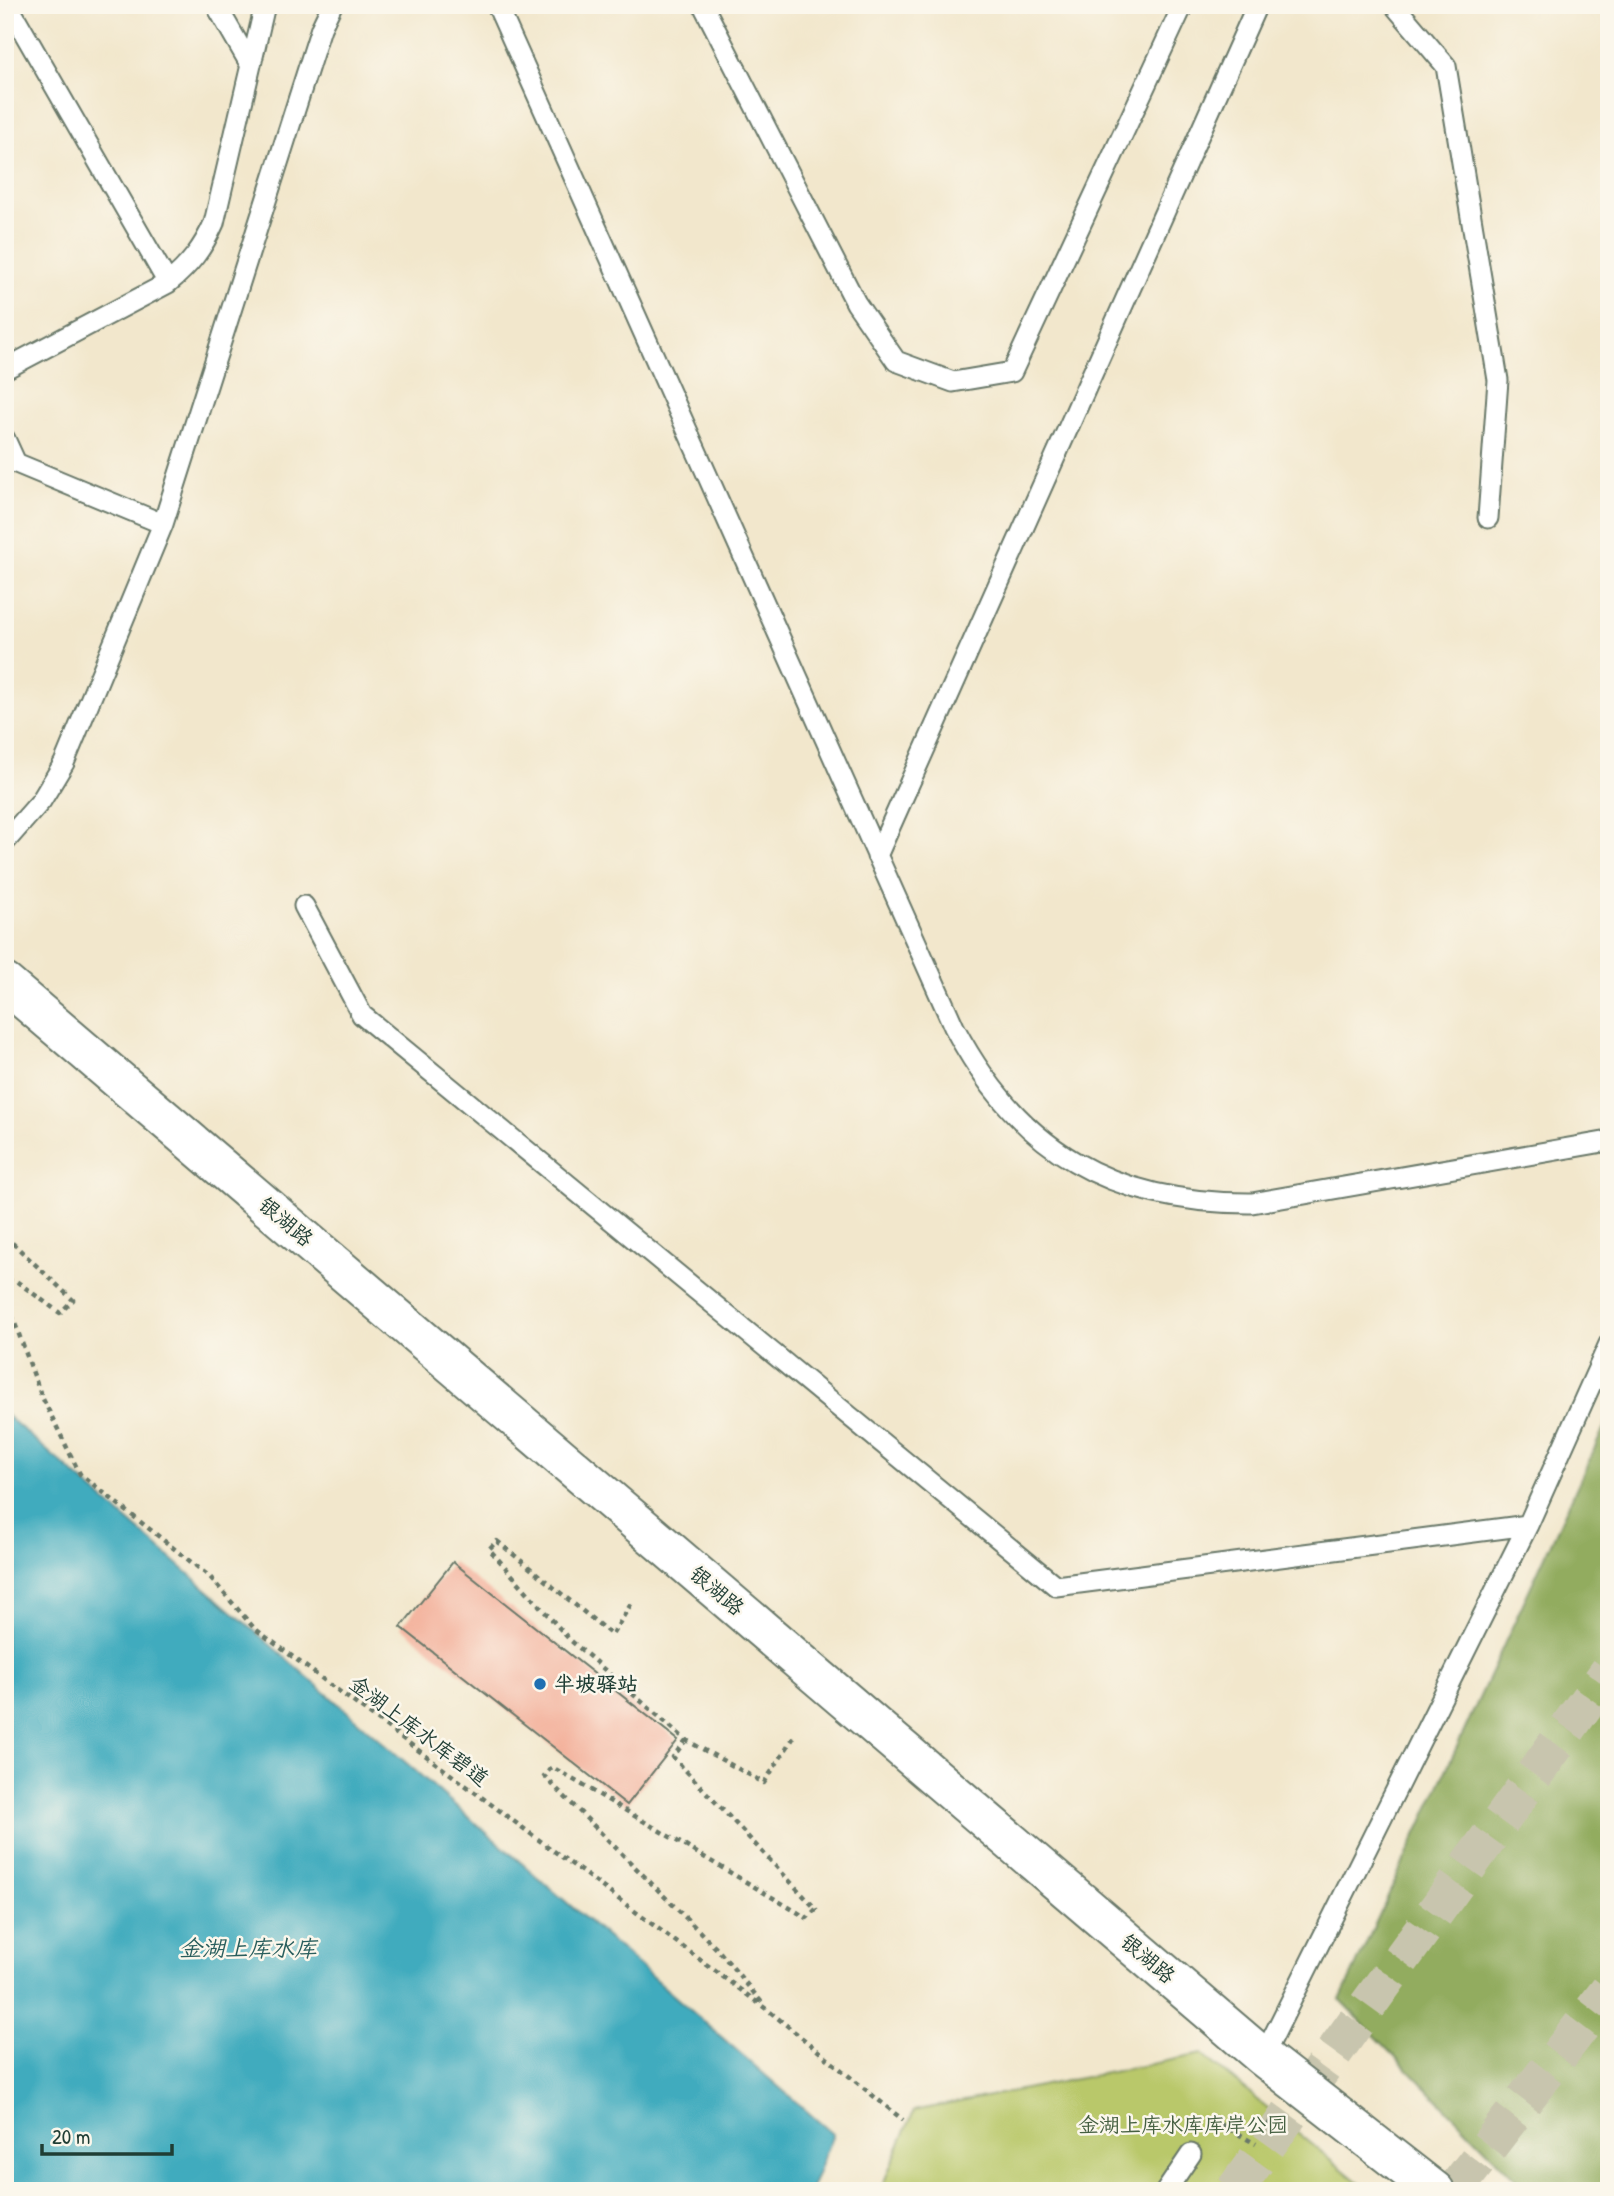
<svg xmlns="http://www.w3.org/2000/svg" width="1614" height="2196" viewBox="0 0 1614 2196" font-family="'Patrick Hand','LXGW WenKai TC',sans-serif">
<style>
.green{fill:#b9c86b;stroke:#6c8250;stroke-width:2}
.forest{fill:#92ac5f;stroke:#58744a;stroke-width:2}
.water{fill:#3fabbe;stroke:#2f7479;stroke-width:2}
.building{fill:#f3ad97}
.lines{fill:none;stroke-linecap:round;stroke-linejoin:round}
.primary-tunnel{stroke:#c8c5ae;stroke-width:38;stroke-dasharray:38 19;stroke-linecap:butt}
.service-casing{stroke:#697869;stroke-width:23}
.tertiary-casing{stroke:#697869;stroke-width:42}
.path{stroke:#697869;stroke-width:4.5;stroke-dasharray:5 5;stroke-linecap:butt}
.service{stroke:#fff;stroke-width:19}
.tertiary{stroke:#fff;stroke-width:38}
.poi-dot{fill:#1f6fb2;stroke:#fbf7ec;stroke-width:2.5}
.labels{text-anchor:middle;stroke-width:5;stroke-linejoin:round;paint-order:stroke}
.street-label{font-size:21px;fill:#1f3d34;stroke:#fbf7ec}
.poi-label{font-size:21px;font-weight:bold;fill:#1f3d34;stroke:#fbf7ec;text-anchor:start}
.park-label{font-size:21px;fill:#466042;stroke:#fbf7ec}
.water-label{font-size:23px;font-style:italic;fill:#295e5d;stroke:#fbf7ec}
</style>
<rect width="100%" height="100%" fill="#fbf7ec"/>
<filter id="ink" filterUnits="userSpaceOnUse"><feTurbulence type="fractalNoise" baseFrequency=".0143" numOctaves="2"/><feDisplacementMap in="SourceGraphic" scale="14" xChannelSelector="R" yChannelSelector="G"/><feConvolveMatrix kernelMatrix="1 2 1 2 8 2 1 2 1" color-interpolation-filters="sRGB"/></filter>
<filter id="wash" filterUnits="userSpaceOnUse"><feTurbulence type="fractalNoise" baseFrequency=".00686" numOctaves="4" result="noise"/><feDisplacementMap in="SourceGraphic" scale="28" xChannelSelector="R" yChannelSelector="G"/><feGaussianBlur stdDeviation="1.57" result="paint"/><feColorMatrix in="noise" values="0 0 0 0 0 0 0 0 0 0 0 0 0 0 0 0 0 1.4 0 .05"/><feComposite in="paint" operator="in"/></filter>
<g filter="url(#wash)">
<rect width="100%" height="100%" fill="#f2e7cc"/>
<path class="green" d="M1202 2054 1369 2191H880L914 2111Z"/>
<path class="forest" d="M1609 1417V2191H1527L1340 2000Z"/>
<path class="water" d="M5 1414 833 2134 810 2191H5Z"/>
<g id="blocks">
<path class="building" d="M453 1562 678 1740 627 1805 401 1627Z"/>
</g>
</g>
<g filter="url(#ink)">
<use href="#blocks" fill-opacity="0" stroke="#697869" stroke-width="2"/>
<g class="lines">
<path class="primary-tunnel" d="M1234 2191 1609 1671
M1454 2191 1609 1990"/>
<defs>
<path id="service" d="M8 5 168 283
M216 5 250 64
M497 5 954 1027C1019 1151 1112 1204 1252 1203L1609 1141
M703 5 856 303 896 361 953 382 1012 372 1183 5
M1394 5 1446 66 1498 380 1488 518
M5 369 168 283C190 265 203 248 214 223L265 5
M5 439 16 463 163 524
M5 842 41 801 64 763 163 524 321 28 332 5
M877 856 1257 5
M304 906 362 1015 1056 1586 1528 1525
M1263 2057 1528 1525 1609 1344
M1166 2191 1191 2154"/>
<path id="tertiary" d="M5 983 1263 2057 1435 2191"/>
</defs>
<use href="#service" class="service-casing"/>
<use href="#tertiary" class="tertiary-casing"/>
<path class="path" d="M5 1163 12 1169
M5 1236 73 1300 60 1313 16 1281 5 1280
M5 1296 41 1395 80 1474 210 1577 254 1628 769 2011 903 2120
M631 1604 612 1635 497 1541 489 1549 569 1639 686 1740 764 1783 794 1737
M686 1740 673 1757 816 1909 807 1918 552 1767 544 1776 719 1951 764 2005
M1207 2130 1213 2120 1256 2144
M1262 2134 1273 2118"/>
<use href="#service" class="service"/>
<use href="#tertiary" class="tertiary"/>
</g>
</g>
<circle class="poi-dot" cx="540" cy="1684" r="7"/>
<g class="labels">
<g class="street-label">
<text transform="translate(286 1222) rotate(40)" y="7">银湖路</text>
<text transform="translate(717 1591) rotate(40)" y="7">银湖路</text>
<text transform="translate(419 1731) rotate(37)" y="7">金湖上库水库碧道</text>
<text transform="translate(1148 1959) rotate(40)" y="7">银湖路</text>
</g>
<g class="poi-label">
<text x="554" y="1691">半坡驿站</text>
</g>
<g class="park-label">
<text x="1183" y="2132">金湖上库水库库岸公园</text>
</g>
<g class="water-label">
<text x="248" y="1956">金湖上库水库</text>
</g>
</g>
<rect width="1614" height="2196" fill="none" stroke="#fbf7ec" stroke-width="28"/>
<path d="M42 2144v10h130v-10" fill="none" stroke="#1f3d34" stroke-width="3.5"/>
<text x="52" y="2144" font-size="21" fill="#1f3d34" stroke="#fbf7ec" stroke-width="5" paint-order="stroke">20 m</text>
</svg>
